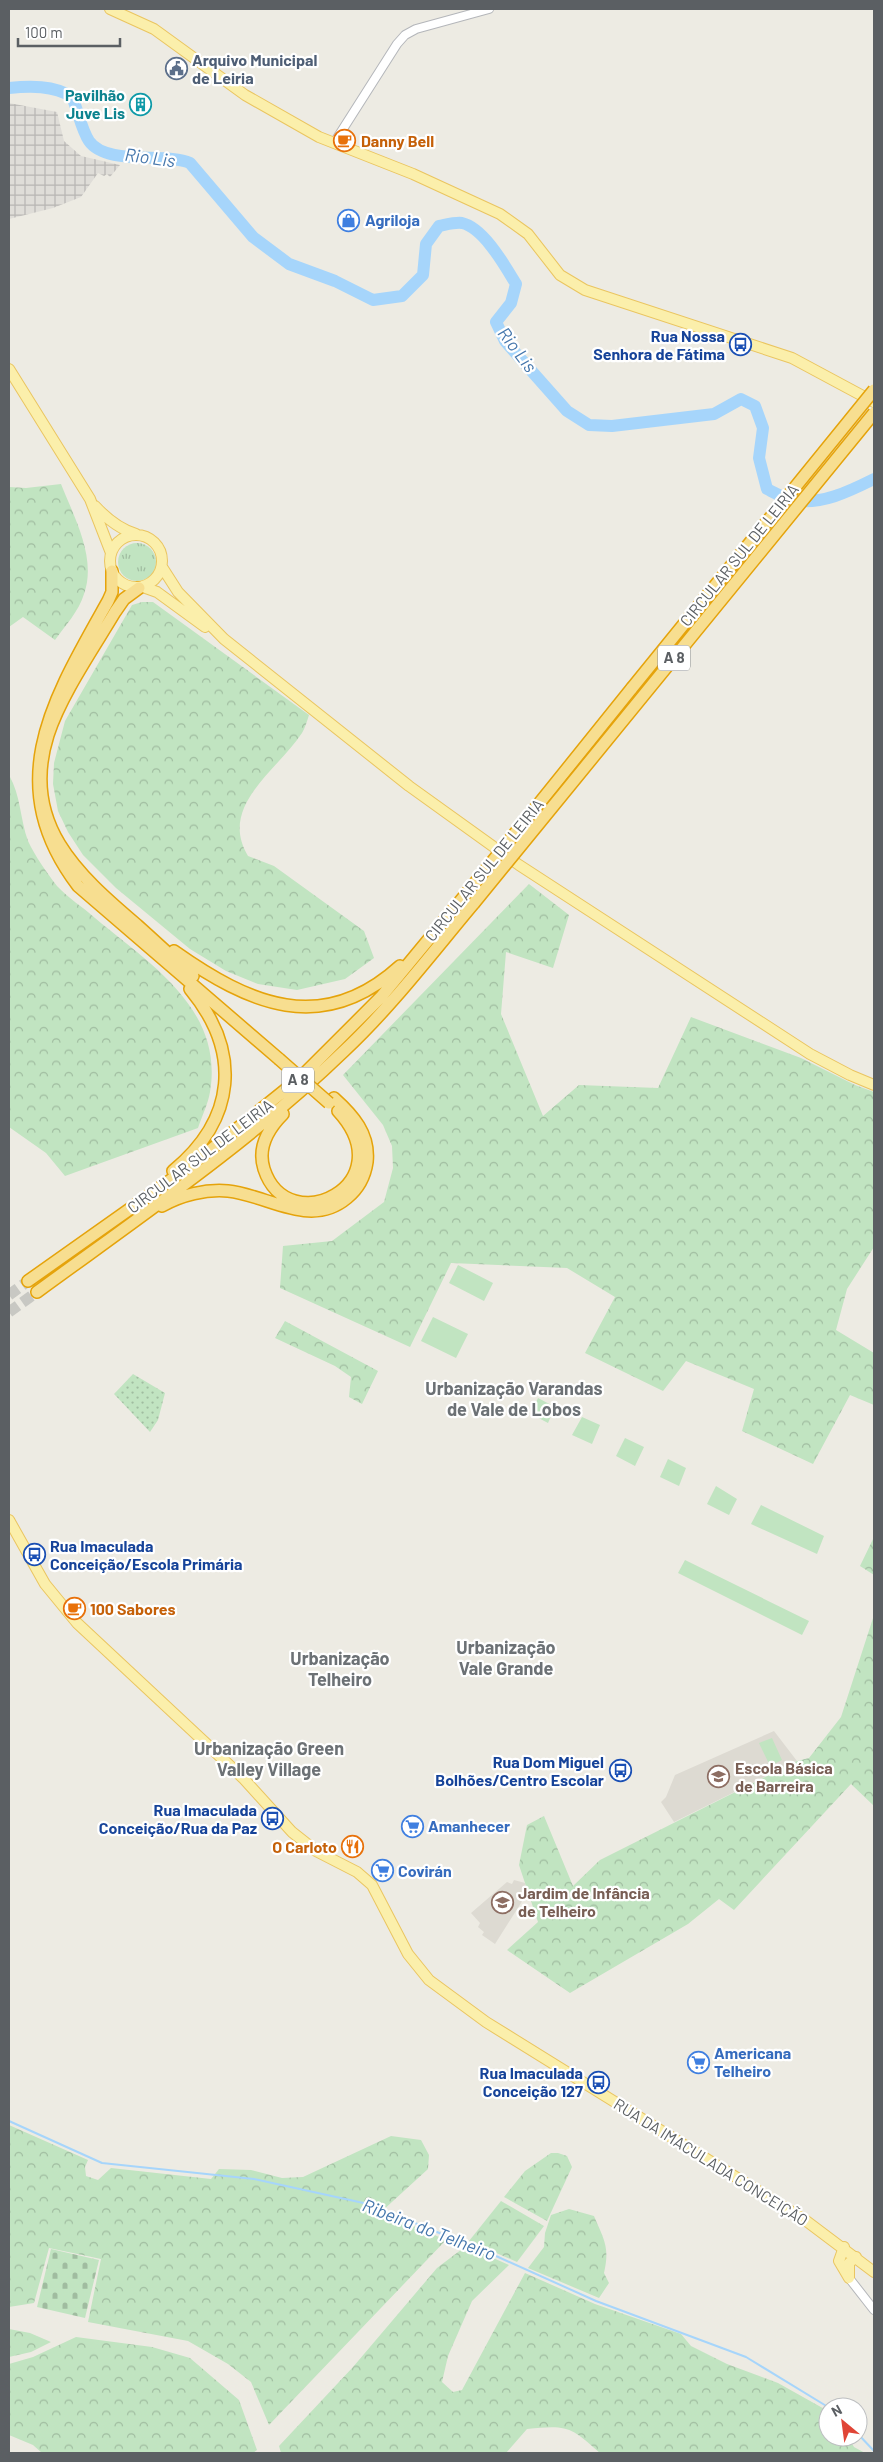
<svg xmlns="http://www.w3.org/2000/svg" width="883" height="2462" viewBox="0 0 883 2462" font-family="Barlow,sans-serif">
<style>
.industrial{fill:url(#industrial-grid)}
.education{fill:#dddad2}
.grass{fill:url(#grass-tufts)}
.forest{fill:url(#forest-crowns)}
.cemetery{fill:url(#cemetery-stones)}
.park{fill:url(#park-dots)}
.garden{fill:#c1e4c1}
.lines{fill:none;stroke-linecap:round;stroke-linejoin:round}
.stream{stroke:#a6d5fb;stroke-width:2}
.river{stroke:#a6d5fb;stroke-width:12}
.highway-tunnel{stroke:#c8c8c3;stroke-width:11;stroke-dasharray:11 5.5;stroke-linecap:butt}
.minor-casing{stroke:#b4b6ba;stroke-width:10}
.major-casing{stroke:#eac560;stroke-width:12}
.highway-casing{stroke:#e5a30b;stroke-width:14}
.minor{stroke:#fff;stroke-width:8}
.major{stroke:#fbefab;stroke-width:10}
.highway{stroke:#f7de90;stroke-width:11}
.highway-bridge-casing{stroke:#e5a30b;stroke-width:14;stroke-linecap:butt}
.highway-bridge{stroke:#f7de90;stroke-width:11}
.labels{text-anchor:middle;stroke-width:4.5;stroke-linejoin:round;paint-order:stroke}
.shield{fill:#fff;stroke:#8c8f92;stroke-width:1}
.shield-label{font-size:15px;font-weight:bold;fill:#5b5f63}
.service-label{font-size:16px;font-weight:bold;fill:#4e5e75;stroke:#fff;text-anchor:start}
.culture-label{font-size:16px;font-weight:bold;fill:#0d838f;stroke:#fff;text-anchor:end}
.food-label{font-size:16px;font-weight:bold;fill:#c56008;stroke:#fff;text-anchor:start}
.shop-label{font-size:16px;font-weight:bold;fill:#366cbe;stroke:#fff;text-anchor:start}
.transit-label{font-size:16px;font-weight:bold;fill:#164399;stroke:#fff;text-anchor:end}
.street-label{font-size:16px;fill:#5b5f63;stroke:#fff}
.education-label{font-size:16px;font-weight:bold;fill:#785e54;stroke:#fff;text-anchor:start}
.water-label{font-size:18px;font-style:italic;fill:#4476ac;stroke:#fff}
.neighbourhood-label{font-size:18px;font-weight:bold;fill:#6c7175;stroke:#fff}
</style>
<defs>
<pattern id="industrial-grid" width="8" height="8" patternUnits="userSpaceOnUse" patternTransform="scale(1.25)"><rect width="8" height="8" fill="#dfddd8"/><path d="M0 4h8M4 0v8" fill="none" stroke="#b8b6b3"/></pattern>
<pattern id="grass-tufts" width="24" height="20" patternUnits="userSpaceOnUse" patternTransform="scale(1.25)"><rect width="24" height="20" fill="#c1e4c1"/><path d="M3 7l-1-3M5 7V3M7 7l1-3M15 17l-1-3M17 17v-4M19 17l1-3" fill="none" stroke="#a0bca0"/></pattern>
<pattern id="forest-crowns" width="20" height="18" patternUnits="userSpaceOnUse" patternTransform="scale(1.25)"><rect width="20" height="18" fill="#c1e4c1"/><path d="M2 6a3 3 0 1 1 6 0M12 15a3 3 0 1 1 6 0" fill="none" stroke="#a0bca0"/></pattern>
<pattern id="cemetery-stones" width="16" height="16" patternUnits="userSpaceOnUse" patternTransform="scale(1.25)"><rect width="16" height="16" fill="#c1e4c1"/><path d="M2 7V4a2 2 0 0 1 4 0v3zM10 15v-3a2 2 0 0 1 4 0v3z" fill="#a0bca0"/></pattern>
<pattern id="park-dots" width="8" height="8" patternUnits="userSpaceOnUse" patternTransform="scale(1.25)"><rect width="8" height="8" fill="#c1e4c1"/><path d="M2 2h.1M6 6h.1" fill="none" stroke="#a0bca0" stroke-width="1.8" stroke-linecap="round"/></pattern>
</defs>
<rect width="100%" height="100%" fill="#edebe3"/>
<path class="industrial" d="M9 103 57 112 64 141 81 156 120 165 110 177 107 174 104 176 98 173 81 197 53 208 9 219Z"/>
<path class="education" d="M774 1731 797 1761 674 1822 661 1802 666 1797 675 1775Z
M514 1880 525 1883 528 1892 495 1944 482 1935 484 1932 478 1927 480 1923 471 1913 507 1882 512 1884Z"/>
<path class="grass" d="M118 562a19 19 0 1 1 38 0a19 19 0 1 1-38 0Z"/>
<path class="forest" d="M61 484C74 517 97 558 84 594 79 611 65 626 55 640L23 617 9 627V487L26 488Z
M142 602H153L309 715C307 721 305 728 302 733 277 771 218 806 248 856L274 866 364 931 374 958 345 979 297 990 258 984 226 971 190 949 116 888 83 855 68 832 58 811 53 784 54 763 65 721 132 605Z
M9 775C21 796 20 819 28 841 35 856 47 873 57 886 68 898 83 907 95 918 150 964 224 1009 210 1092 208 1104 202 1116 198 1128L65 1176 46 1153 9 1127Z
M529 884 569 915 553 968 506 952 501 1014 543 1116 579 1085 658 1088 691 1017 801 1058 855 1085 874 1092V1247L847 1289 836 1330 874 1353V1405L850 1395 813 1464 742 1431 754 1389 686 1361 663 1391 585 1353 615 1297 567 1268 451 1263 410 1347 280 1288 283 1246 332 1241 384 1202 393 1168 392 1146 383 1125 343 1075Z
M285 1321 378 1371 362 1404 349 1397 351 1377 335 1366 275 1338Z
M874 1537V1575L860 1566Z
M874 1615V1806L851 1784 734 1910 719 1899 688 1924 570 1993 507 1950 538 1922 519 1865 527 1825 544 1816 573 1886 600 1860 797 1761 809 1758 841 1717Z
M9 2125 88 2160 85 2167 86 2176 98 2180 111 2168 211 2179 219 2169 251 2170 282 2178 303 2177 391 2136 421 2140 429 2155 428 2169 381 2212 446 2240 269 2425 251 2382 228 2364 188 2341 88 2322 101 2259 49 2248 34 2303 9 2307Z
M551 2153H558L567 2156 572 2167 547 2221 504 2197 525 2171Z
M501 2201 544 2226 517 2262 469 2241Z
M569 2209 594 2216C604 2240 610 2247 604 2273L609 2283 599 2298 528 2268 544 2247 545 2233 551 2215Z
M466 2246 509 2265 472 2301 448 2356 442 2382 453 2392 462 2390 525 2273 595 2304 681 2334 691 2346 727 2364 778 2383 828 2411V2437H848L854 2447 865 2453H600C570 2426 567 2425 527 2429L506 2453H281L279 2446 353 2367 437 2268Z
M9 2329 30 2333 51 2342 31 2352 9 2357Z
M76 2337 152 2347 190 2358 239 2400 257 2450 253 2453H42L33 2445 9 2435V2364L33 2357Z"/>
<path class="cemetery" d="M51 2249 99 2260 85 2318 37 2307Z"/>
<path class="park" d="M133 1374 165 1393 158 1420 150 1432 114 1394Z"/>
<path class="garden" d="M458 1265 493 1283 484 1301 449 1283Z
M433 1317 468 1334 456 1358 421 1341Z
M538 1398 555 1407 548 1423 531 1414Z
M582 1417 600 1425 592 1444 572 1435Z
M625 1438 644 1447 635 1466 616 1456Z
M668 1459 686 1468 679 1486 660 1477Z
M716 1486 737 1499 729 1515 707 1504Z
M761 1505 824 1536 817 1554 751 1524Z
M685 1560 809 1621 802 1635 678 1573Z
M772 1738 782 1760 770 1766 759 1743Z"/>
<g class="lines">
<path class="stream" d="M9 2121 102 2163 254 2179 368 2204 496 2256 596 2301 746 2357 828 2407
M858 2434 874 2451"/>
<path class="river" d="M9 88C29 86 54 85 72 97 78 110 81 129 89 141 106 166 166 152 190 163L253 237 289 264 335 281 373 300 402 296 423 275 426 244 439 226C445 225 455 222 462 223 484 228 505 266 516 284L511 303 496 322 505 341 567 411 589 425 612 426 714 414 741 399 755 406 763 428 759 458 767 489C775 493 784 498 792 500 820 506 850 491 874 479"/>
<path class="highway-tunnel" d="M9 1295 28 1281
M9 1312 37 1292"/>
<defs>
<path id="minor" d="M334 143 397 44 405 35 416 29 489 9
M849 2278 874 2310"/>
<path id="major" d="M110 9 154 29 245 95 319 137 413 174 500 214 528 234 560 275 585 290 792 358 874 402
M9 369 90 499 111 553
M95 506C107 519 119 529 136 534
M110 561a26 26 0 1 1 52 0a26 26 0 1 1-52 0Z
M162 567 178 592 224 639 409 786 519 865 810 1054 850 1075 874 1085
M143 587 157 592 205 627
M9 1520 45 1584 77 1623 243 1778 292 1832 316 1851 357 1872 372 1885 408 1954 429 1980 486 2022 805 2220 874 2272
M844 2247 839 2261 849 2278
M849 2278V2263L856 2257"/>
<path id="highway" d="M112 571V592L108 601C53 699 0 783 78 886L279 1059
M139 588 124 599 115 612C93 649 61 695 48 735 20 823 77 874 137 925 156 942 174 959 193 976
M521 826 632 688
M174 951C249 1004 322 1037 400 966
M283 1114C268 1129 257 1147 264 1169 288 1242 405 1184 338 1111
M173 1171C236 1119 242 1052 190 989
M162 1206C181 1195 206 1189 228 1191 268 1195 310 1229 347 1198 358 1189 365 1176 367 1162 370 1134 353 1115 334 1098
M28 1281 192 1165 300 1078 381 997 467 893
M37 1292C141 1216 251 1141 344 1051 392 1006 432 953 474 903"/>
</defs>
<use href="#minor" class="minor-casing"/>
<use href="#major" class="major-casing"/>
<use href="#highway" class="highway-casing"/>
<use href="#minor" class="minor"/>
<use href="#major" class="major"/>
<use href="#highway" class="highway"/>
<defs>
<path id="highway-bridge" d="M632 688 874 390
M467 893 521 826
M474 903 874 413
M279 1059 329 1103"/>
</defs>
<use href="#highway-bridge" class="highway-bridge-casing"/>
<use href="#highway-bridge" class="highway-bridge"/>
</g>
<defs>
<symbol id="civic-ring" viewBox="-11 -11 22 22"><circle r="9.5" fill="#fff" stroke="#5c6f8a" stroke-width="1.5"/><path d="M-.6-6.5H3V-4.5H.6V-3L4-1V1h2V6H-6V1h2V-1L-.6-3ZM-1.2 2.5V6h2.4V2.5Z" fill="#5c6f8a"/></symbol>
<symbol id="building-ring" viewBox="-11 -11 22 22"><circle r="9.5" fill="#fff" stroke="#0f9aa8" stroke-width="1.5"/><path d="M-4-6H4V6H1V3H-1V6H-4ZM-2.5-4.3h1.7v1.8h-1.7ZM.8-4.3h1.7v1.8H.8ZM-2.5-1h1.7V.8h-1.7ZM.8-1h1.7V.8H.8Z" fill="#0f9aa8"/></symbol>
<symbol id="cafe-ring" viewBox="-11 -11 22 22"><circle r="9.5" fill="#fff" stroke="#e8710a" stroke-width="1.5"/><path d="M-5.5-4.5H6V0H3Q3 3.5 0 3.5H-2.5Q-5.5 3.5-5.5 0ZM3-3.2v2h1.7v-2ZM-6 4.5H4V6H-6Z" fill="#e8710a"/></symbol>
<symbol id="shop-ring" viewBox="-11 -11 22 22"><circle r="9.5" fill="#fff" stroke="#3f7fe0" stroke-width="1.5"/><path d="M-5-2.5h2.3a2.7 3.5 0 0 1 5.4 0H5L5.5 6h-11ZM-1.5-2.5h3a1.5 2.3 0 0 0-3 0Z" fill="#3f7fe0"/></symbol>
<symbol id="bus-ring" viewBox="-11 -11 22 22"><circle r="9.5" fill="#fff" stroke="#1a4fb4" stroke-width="1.5"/><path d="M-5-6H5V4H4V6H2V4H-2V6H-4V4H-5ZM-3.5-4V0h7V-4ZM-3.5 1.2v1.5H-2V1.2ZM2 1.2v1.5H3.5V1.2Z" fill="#1a4fb4"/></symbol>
<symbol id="school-ring" viewBox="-11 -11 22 22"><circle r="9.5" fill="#fff" stroke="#8d6e63" stroke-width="1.5"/><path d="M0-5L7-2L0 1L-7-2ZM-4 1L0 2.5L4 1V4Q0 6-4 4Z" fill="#8d6e63"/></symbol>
<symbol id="supermarket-ring" viewBox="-11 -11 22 22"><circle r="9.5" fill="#fff" stroke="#3f7fe0" stroke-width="1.5"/><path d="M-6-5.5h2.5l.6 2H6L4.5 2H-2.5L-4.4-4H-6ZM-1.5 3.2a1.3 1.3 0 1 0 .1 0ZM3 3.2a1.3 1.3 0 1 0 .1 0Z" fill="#3f7fe0"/></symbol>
<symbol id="restaurant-ring" viewBox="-11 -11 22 22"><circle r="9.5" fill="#fff" stroke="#e8710a" stroke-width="1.5"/><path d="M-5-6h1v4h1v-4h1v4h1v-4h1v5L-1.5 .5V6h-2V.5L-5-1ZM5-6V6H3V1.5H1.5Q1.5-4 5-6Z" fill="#e8710a"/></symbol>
</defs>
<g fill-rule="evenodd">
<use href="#civic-ring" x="164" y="56" width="25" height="25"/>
<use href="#building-ring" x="128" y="92" width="25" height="25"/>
<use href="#cafe-ring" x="332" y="128" width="25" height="25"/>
<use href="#shop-ring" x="336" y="208" width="25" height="25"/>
<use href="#bus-ring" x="728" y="332" width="25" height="25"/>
<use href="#bus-ring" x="22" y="1542" width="25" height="25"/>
<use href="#cafe-ring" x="62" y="1596" width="25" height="25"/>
<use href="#bus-ring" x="608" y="1758" width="25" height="25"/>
<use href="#school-ring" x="706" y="1764" width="25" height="25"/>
<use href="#bus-ring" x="260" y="1806" width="25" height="25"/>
<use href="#supermarket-ring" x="400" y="1814" width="25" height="25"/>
<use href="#restaurant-ring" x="340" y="1834" width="25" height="25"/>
<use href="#supermarket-ring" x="370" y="1858" width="25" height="25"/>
<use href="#school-ring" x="490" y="1890" width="25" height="25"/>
<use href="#supermarket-ring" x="686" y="2050" width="25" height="25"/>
<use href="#bus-ring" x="586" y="2070" width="25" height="25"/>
</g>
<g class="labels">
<g class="shield">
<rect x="658" y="645.5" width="32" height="25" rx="4"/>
<rect x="282" y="1067.5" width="32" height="25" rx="4"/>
</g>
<g class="shield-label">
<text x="674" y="663">A 8</text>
<text x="298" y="1085">A 8</text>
</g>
<g class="service-label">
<text x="192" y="66">Arquivo Municipal<tspan x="192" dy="18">de Leiria</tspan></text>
</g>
<g class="culture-label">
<text x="125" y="101">Pavilhão<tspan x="125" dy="18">Juve Lis</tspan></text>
</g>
<g class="food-label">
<text x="361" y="147">Danny Bell</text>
<text x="90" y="1615">100 Sabores</text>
<text x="337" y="1853" text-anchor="end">O Carloto</text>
</g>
<g class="shop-label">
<text x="365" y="226">Agriloja</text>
<text x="428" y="1832">Amanhecer</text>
<text x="398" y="1877">Covirán</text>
<text x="714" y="2059">Americana<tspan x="714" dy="18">Telheiro</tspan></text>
</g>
<g class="transit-label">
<text x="725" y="342">Rua Nossa<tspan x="725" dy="18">Senhora de Fátima</tspan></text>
<text x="50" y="1552" text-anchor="start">Rua Imaculada<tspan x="50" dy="18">Conceição/Escola Primária</tspan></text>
<text x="604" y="1768">Rua Dom Miguel<tspan x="604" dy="18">Bolhões/Centro Escolar</tspan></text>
<text x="257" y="1816">Rua Imaculada<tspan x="257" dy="18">Conceição/Rua da Paz</tspan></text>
<text x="583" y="2079">Rua Imaculada<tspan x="583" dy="18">Conceição 127</tspan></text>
</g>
<g class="street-label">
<text transform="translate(739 555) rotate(-51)" y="6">CIRCULAR SUL DE LEIRIA</text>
<text transform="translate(484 870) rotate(-51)" y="6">CIRCULAR SUL DE LEIRIA</text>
<text transform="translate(200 1156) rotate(-37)" y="6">CIRCULAR SUL DE LEIRIA</text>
<text transform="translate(711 2162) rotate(32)" y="6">RUA DA IMACULADA CONCEIÇÃO</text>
</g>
<g class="education-label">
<text x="735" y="1774">Escola Básica<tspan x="735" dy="18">de Barreira</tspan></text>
<text x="518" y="1899">Jardim de Infância<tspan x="518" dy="18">de Telheiro</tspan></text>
</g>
<g class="water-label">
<text transform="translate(150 158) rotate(8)" y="6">Rio Lis</text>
<text transform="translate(517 350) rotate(53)" y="6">Rio Lis</text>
<text transform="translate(429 2230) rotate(21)" y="6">Ribeira do Telheiro</text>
</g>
<g class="neighbourhood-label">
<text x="514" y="1395">Urbanização Varandas<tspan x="514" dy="21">de Vale de Lobos</tspan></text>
<text x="506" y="1654">Urbanização<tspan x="506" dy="21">Vale Grande</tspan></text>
<text x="340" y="1665">Urbanização<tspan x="340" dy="21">Telheiro</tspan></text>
<text x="269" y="1755">Urbanização Green<tspan x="269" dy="21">Valley Village</tspan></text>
</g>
</g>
<rect width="883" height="2462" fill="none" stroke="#5b5f63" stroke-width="20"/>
<g transform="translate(843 2422) rotate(331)"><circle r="24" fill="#ffffff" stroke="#bdbfc1"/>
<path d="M0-4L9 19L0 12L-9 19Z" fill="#e04536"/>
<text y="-8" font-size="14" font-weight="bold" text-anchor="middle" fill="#5b5f63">N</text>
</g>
<path d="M18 38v8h102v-8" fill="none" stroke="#5b5f63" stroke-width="2.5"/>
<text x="25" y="38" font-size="15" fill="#5b5f63" stroke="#ffffff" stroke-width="4" paint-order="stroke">100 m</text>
</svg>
